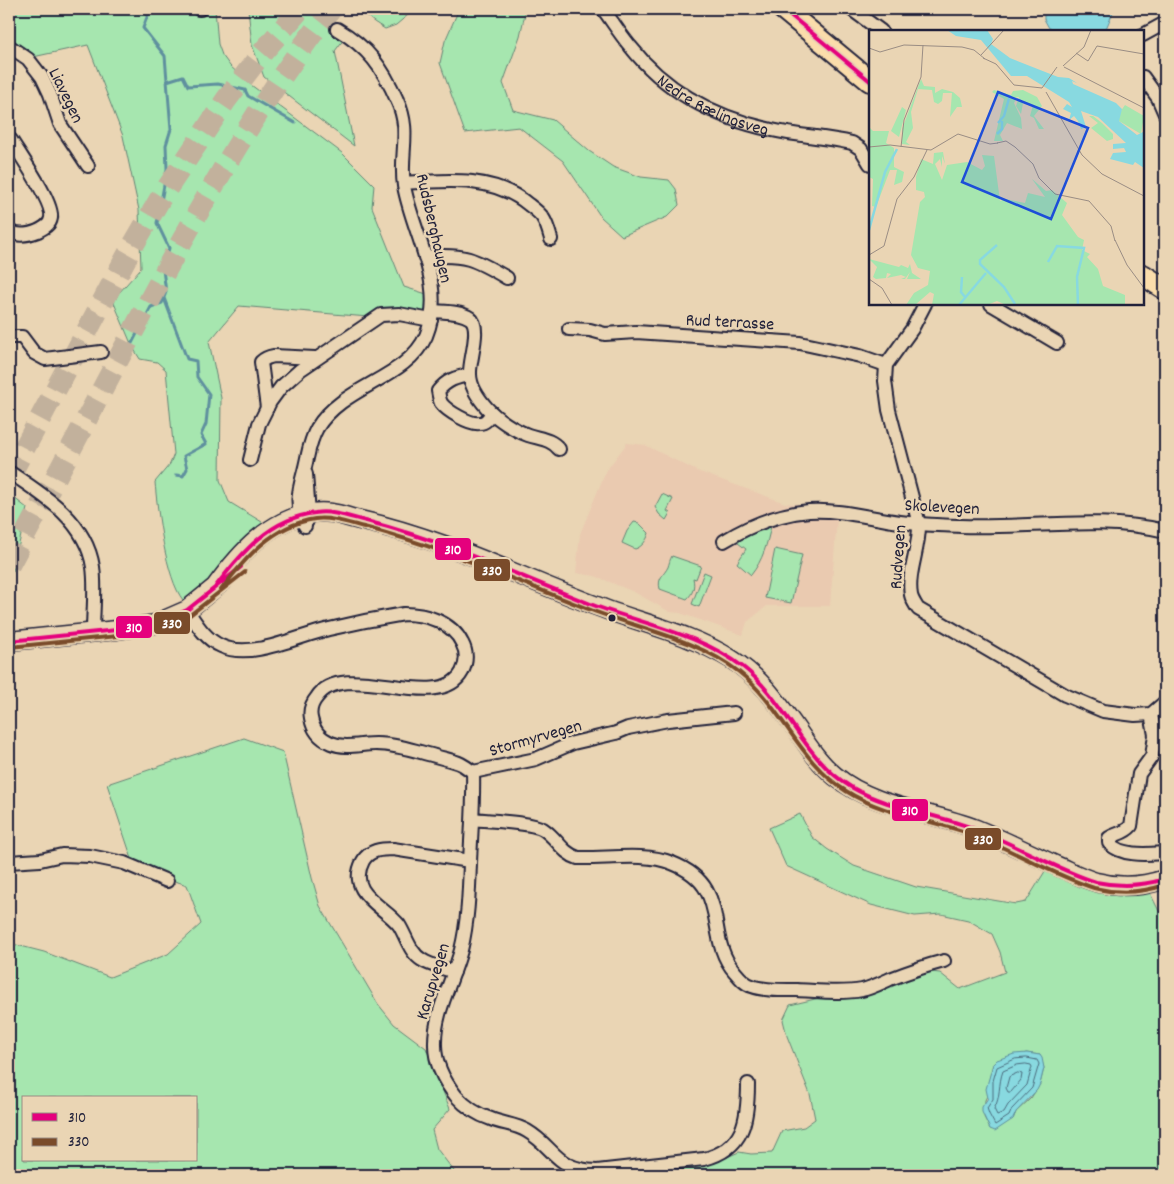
<svg xmlns="http://www.w3.org/2000/svg" width="1174" height="1184" viewBox="0 0 1174 1184" font-family="Dekko,sans-serif">
<style>
.built{fill:#eacab0}
.green{fill:#a6e6af;stroke:#648475;fill-rule:evenodd}
.water{fill:#88d9e0;stroke:#5f909e}
.lines{fill:none;stroke-linecap:round;stroke-linejoin:round}
.shore{stroke:#4b6b7d;stroke-width:1}
.stream{stroke:#5f909e;stroke-width:3}
.motorway-tunnel{stroke:#c2b19c;stroke-width:22;stroke-dasharray:22 11;stroke-linecap:butt}
.minor-casing{stroke:#22223b;stroke-width:16}
.secondary-casing{stroke:#22223b;stroke-width:21}
.primary-casing{stroke:#22223b;stroke-width:24}
.minor{stroke:#ead5b4;stroke-width:12}
.secondary{stroke:#ead5b4;stroke-width:18}
.primary{stroke:#fbddab;stroke-width:20}
.bus-1-casing{stroke:#ead5b4;stroke-width:8}
.bus-2-casing{stroke:#ead5b4;stroke-width:8}
.bus-1{stroke:#e5007d;stroke-width:4}
.bus-2{stroke:#7a4b2a;stroke-width:4}
.bus-dot{fill:#22223b;stroke:#ead5b4;stroke-width:2}
.labels{text-anchor:middle;stroke-width:5;stroke-linejoin:round;paint-order:stroke}
.street-label{font-size:18px;fill:#22223b;stroke:#ead5b4}
.inset-river{fill:none;stroke:#88d9e0;stroke-width:2.5}
.inset-road{fill:none;stroke:#9a8d84;stroke-width:1}
.view{fill:#1d4ed8;fill-opacity:0.15;stroke:#1d4ed8;stroke-width:2.5}
.inset-edge{fill:none;stroke:#22223b;stroke-width:2.5}
.line-badge{stroke:#ead5b4;stroke-width:2}
.badge-label{font-size:14px;text-anchor:middle;font-weight:bold;fill:#fff}
</style>
<rect width="100%" height="100%" fill="#ead5b4"/>
<filter id="ink" filterUnits="userSpaceOnUse"><feTurbulence type="fractalNoise" baseFrequency=".02" numOctaves="2"/><feDisplacementMap in="SourceGraphic" scale="10" xChannelSelector="R" yChannelSelector="G"/><feConvolveMatrix kernelMatrix="1 2 1 2 8 2 1 2 1" color-interpolation-filters="sRGB"/></filter>
<g filter="url(#ink)">
<path class="built" d="M627 443 645 445 697 471 785 503 838 507 830 606H767L747 622 743 635 680 613 670 612 634 592 595 576 576 573 580 534 606 471Z"/>
<path class="green" d="M9 9H215L218 44 222 55 230 66 251 85 342 153 374 185 372 207 404 287 430 295 427 322 239 306 209 342 221 398 220 480 229 502 262 522 276 535 199 594 183 600C166 579 157 509 155 482L170 464 174 454 166 370 157 362 140 359 132 346 114 303 118 294 141 268 139 210 123 136 88 45 33 57 9 44Z
M248 9H339L332 19 350 31 335 51 354 146 264 77 252 45Z
M358 9H415L396 25 385 29 374 22Z
M459 9H526L520 36 503 83 513 110 553 120 589 151 613 167 641 177 669 180 676 189 679 205 667 217 622 236 601 217 563 161 519 127 465 133 440 63 445 41Z
M9 494 27 508 13 571 9 569Z
M662 494 673 499 667 511 670 513 666 520 659 514 655 507Z
M634 522 639 523 649 533C647 540 642 547 635 549L622 543 627 531Z
M771 526C767 544 763 560 751 575L737 563 746 549 738 543 741 539Z
M775 549 802 555 791 603 765 598Z
M672 556 701 566 696 579 693 578C695 587 693 593 687 599L660 589C657 578 664 575 668 567 669 564 670 559 672 556Z
M704 572 711 575 699 607 692 604Z
M244 738 283 752 312 878 320 906 378 1004 394 1024 426 1048 450 1109 432 1130 437 1149 457 1175H9V943L44 952 110 977 168 954 201 924 187 885 135 868 107 784ZM24 1098H196V1160H24Z
M800 814 812 837 827 849 854 866 916 887 1016 904 1026 902 1052 860 1147 887 1159 911 1165 916V1175H640L713 1163 739 1152 751 1154 772 1153 782 1131 804 1127 815 1119 810 1094 787 1036 783 1020 790 1005 857 989 921 971 940 973 960 989 1005 972 1000 952 992 934 968 920 941 914 915 916 871 905 786 866 769 828ZM1026 1053 1040 1055 1044 1068 1040 1084 1031 1098 1016 1112 1013 1119 990 1129 984 1117 985 1100 988 1094 987 1089 993 1064Z"/>
<path class="water" d="M1044 9H1117L1113 12 1105 31H1063L1049 28 1044 19Z
M1027 1053 1040 1055 1042 1058 1044 1068 1040 1084 1037 1090 1016 1112 1013 1119 995 1131 990 1129 982 1112V1107L988 1098 986 1089 993 1064 997 1060 1014 1054Z"/>
<g class="lines">
<path class="shore" d="M1027 1058 1037 1060 1039 1064 1032 1088 1012 1109 1009 1116 995 1125 989 1114 987 1108 993 1099V1081L997 1067 1015 1059Z
M1026 1064 1031 1065 1032 1067 1027 1085 1008 1105 1004 1112 997 1115 994 1109C1001 1097 998 1084 1003 1071L1017 1065Z
M1018 1073 1022 1074 1021 1080 1011 1092H1008L1006 1088 1009 1077Z"/>
<path class="stream" d="M167 81 183 76 188 86 218 84 245 90 248 96 295 123
M164 298 187 359 196 361 197 377 209 394 206 424 201 435 206 444 184 456 187 469 183 476 176 475
M130 347 151 307 162 303 166 292 163 270 169 248 157 223 167 169 166 145 171 129 165 56 143 28 150 9"/>
<path class="motorway-tunnel" d="M9 477 127 256 160 199 226 100 262 53 300 9
M9 565C52 485 94 405 137 324 195 215 255 107 331 9"/>
<defs>
<g id="minor">
<path d="M199 9H200"/>
<path id="s1" d="M603 9C612 21 620 34 630 46 666 92 716 118 772 130 798 136 826 137 852 143L861 149 870 164"/>
<path d="M851 9 881 31"/>
<path d="M1143 35 1165 23"/>
<path d="M9 46 28 59 42 77 50 94 60 124 88 166"/>
<path d="M1143 77 1158 98 1165 114"/>
<path d="M404 183C446 180 494 175 529 205 533 208 540 213 543 218 547 224 549 232 551 239"/>
<path d="M9 231C18 237 28 235 38 231 44 228 50 225 51 218 54 203 20 155 11 140"/>
<path d="M425 257C464 253 475 259 507 278"/>
<path d="M925 304 912 329 886 365 885 381 889 410 919 524C920 547 907 573 911 595 912 600 915 604 918 609L1065 695 1103 711 1135 715 1151 714 1165 702"/>
<path d="M991 304 1057 343"/>
<path d="M433 311C444 312 460 311 470 318 482 327 469 360 470 374 470 386 479 399 487 408 497 419 514 430 528 435 540 439 551 439 559 449"/>
<path d="M569 329 590 330 605 334 636 332 800 343 860 356 886 365"/>
<path d="M9 337H22L34 353 45 359 101 352"/>
<path d="M470 375C456 377 447 380 438 391 439 395 439 399 441 403 447 411 470 425 480 423 486 423 489 417 492 413"/>
<path d="M267 408 261 362C265 358 268 357 274 356L315 358"/>
<path d="M250 460 259 424 270 402 281 387 300 370 381 315 399 314 431 320"/>
<path d="M9 472C44 495 86 521 93 567 96 588 93 611 93 632"/>
<path d="M306 474 309 513 307 521"/>
<path d="M305 526C295 505 298 493 304 471 308 456 309 442 317 428 343 385 407 379 426 336 447 285 413 235 404 186 399 154 412 132 397 100 383 68 368 47 337 29"/>
<path d="M724 541C750 525 778 514 809 511 839 509 870 518 900 522 920 525 940 525 960 526 1028 529 1098 515 1165 531"/>
<path d="M187 610C196 623 205 639 221 646 251 660 298 636 329 629 354 623 379 618 404 614 426 614 452 622 462 643 467 652 467 662 462 672 439 715 344 657 317 697 312 703 309 709 311 718 313 730 319 738 331 743 346 749 360 744 376 744 396 744 416 751 435 756 444 759 453 760 461 764 465 766 469 769 473 772L536 759 573 743 616 733 628 728 668 720 734 713"/>
<path d="M1151 714 1155 735 1152 756 1139 774 1131 826C1124 834 1117 833 1109 838V843C1122 857 1148 854 1165 853"/>
<path d="M473 772C474 803 471 833 470 863 469 892 468 922 461 950 453 981 434 1012 435 1045 435 1064 444 1081 456 1096 465 1106 478 1115 491 1119 503 1124 515 1124 527 1131 556 1148 555 1170 597 1171L704 1159C744 1149 748 1120 748 1084"/>
<path d="M473 819C489 821 531 822 543 829 557 838 562 853 578 858 607 859 645 852 672 863 733 887 703 936 735 972 740 978 745 984 752 986 765 991 784 990 797 990 818 991 841 994 862 990 871 988 881 983 890 979 908 972 925 966 944 961"/>
<path d="M9 862 40 860 62 855 90 856 124 863 167 881"/>
<path d="M454 972C444 968 431 966 422 960 410 953 406 936 399 925 384 906 346 893 363 861 369 850 381 849 393 849L470 861"/>
</g>
<path id="secondary" d="M216 586C240 553 269 520 312 513 330 510 343 516 360 520 444 539 515 575 594 605 639 623 690 633 731 659 759 676 778 703 797 730 808 746 819 763 835 776 874 808 930 811 976 829 1003 840 1029 853 1055 865 1069 871 1082 878 1096 882 1119 888 1142 887 1165 879
M9 641 117 630 155 624 187 610 224 580"/>
<path id="primary" d="M783 9 870 81
M1143 275 1165 289"/>
</defs>
<use href="#minor" class="minor-casing"/>
<use href="#secondary" class="secondary-casing"/>
<use href="#primary" class="primary-casing"/>
<use href="#minor" class="minor"/>
<use href="#secondary" class="secondary"/>
<use href="#primary" class="primary"/>
<defs>
<path id="bus-1" d="M783 9 870 81
M216 586C241 553 271 518 315 513 333 510 352 518 370 522 447 542 519 576 593 605 643 624 700 634 743 667 786 700 803 759 851 787 889 809 934 813 975 829 1016 844 1054 869 1096 882 1120 887 1142 886 1165 879
M9 641 117 630 155 624 187 610 241 567"/>
<path id="bus-2" d="M221 590C245 558 273 525 315 519 331 517 348 523 364 527 443 547 516 581 591 610 640 629 697 639 739 672 782 706 799 762 846 791 885 816 932 819 974 835 1015 851 1053 875 1094 888 1118 894 1141 893 1165 885
M10 647 118 636 157 630 190 615 245 572"/>
</defs>
<use href="#bus-1" class="bus-1-casing"/>
<use href="#bus-2" class="bus-2-casing"/>
<use href="#bus-1" class="bus-1"/>
<use href="#bus-2" class="bus-2"/>
</g>
</g>
<circle class="bus-dot" cx="612" cy="618" r="4.5"/>
<g class="labels">
<g class="street-label">
<text transform="translate(67 95) rotate(64)" y="6">Liavegen</text>
<text dy="6" stroke="none"><textPath href="#s1" startOffset="150">Nedre Rælingsveg</textPath></text>
<text transform="translate(435 228) rotate(77)" y="6">Rudsberghaugen</text>
<text transform="translate(730 321) rotate(3)" y="6">Rud terrasse</text>
<text transform="translate(942 506) rotate(3)" y="6">Skolevegen</text>
<text transform="translate(897 557) rotate(-86)" y="6">Rudvegen</text>
<text transform="translate(535 737) rotate(-16)" y="6">Stormyrvegen</text>
<text transform="translate(432 981) rotate(-73)" y="6">Karupvegen</text>
</g>
</g>
<g transform="translate(869 30)">
<rect width="275" height="275" fill="#ead5b4"/>
<path d="M52 49 55 56 66 57V63L73 59 84 62 91 68 93 77H88L81 87 83 63H74L73 71 69 74 65 72 63 60 49 59 42 82 44 98 37 112 41 115 33 114V99ZM125 60 142 65 144 61 154 60 168 67 173 76 165 86 175 99H170L165 88 161 86 164 75 154 73 152 84 147 76 150 67H148L145 73 152 88 153 99 138 93 131 105 134 111H125L135 69 123 62ZM256 75 275 86 272 104 250 91 249 85ZM33 77 37 80 30 107 22 101ZM220 86H224L233 93 244 104V109L238 111 222 98 229 93ZM0 97 4 101H20L17 113 25 118V137L35 142 33 152 25 155 28 140H21L7 177 3 176 4 149 0 147ZM74 122 76 134 73 126V137L71 129 66 134 73 150 78 135 98 132 113 140 116 136 113 125 125 126 131 171 136 169 156 173 159 163 176 167 163 149 177 161 183 160 198 173 193 185 209 207 215 210 213 220 221 224 218 227 229 239 234 256 256 265V275H137L128 271 118 275H63L65 264 61 262 46 275H37L45 263 59 255 61 241 49 238 42 225 51 172 56 167 55 162 47 160V147L52 129 64 134 65 123ZM0 229 30 237 32 235 39 238 41 234 43 243 52 249H38L41 242 36 249H32L37 247 32 245 18 248 22 244 18 243 17 248 7 249 4 247 8 237Z" fill="#a6e6af"/>
<path d="M78 0H118L124 9 122 14 141 28 189 47 200 48 208 53 203 51 204 54 247 73 253 79 250 91 268 105 274 102 275 91V138L266 132 264 135 241 129 244 123 257 122 255 118 244 119V114L257 113 229 87 212 81 217 97 212 99 209 91 205 86 200 90 202 83 194 79 198 74 203 77 200 72 158 46H142L112 10 87 6Z" fill="#88d9e0"/>
<path class="inset-river" d="M129 93 135 86 141 65M128 104 133 99V91M0 200 16 142 28 119M128 215 111 230V234L135 257 146 274M179 232 188 216 215 218 208 247 209 275M93 247 92 262 96 267M90 275 117 243"/>
<path class="inset-road" d="M0 18 11 22 35 15 93 17 105 20 116 29M207 23 219 31 228 16 275 24M112 25 135 0M114 28 127 34 145 55 173 58M194 36 215 17 222 0M195 37 275 78M173 58 188 37M177 62 213 125 233 144 275 166M128 113 137 111 146 117 164 134 170 148 186 164 220 171 242 196 246 211M0 117 21 115 62 120 89 104 121 114 129 113M32 117 35 90 52 47 54 15M246 210 258 235 275 258M0 225 15 216 28 169 45 147 58 120M0 249 13 258 23 275"/>
<path class="view" d="M129 62 219 98 182 189 93 152Z"/>
<rect width="275" height="275" class="inset-edge"/>
</g>
<g class="line-badge">
<rect x="434" y="537" width="38" height="24" rx="5" fill="#e5007d"/>
<rect x="473" y="558" width="38" height="24" rx="5" fill="#7a4b2a"/>
<rect x="153" y="611" width="38" height="24" rx="5" fill="#7a4b2a"/>
<rect x="115" y="615" width="38" height="24" rx="5" fill="#e5007d"/>
<rect x="891" y="798" width="38" height="24" rx="5" fill="#e5007d"/>
<rect x="964" y="827" width="38" height="24" rx="5" fill="#7a4b2a"/>
</g>
<g class="badge-label">
<text x="453" y="554">310</text>
<text x="492" y="575">330</text>
<text x="172" y="628">330</text>
<text x="134" y="632">310</text>
<text x="910" y="815">310</text>
<text x="983" y="844">330</text>
</g>
<rect width="1174" height="1184" fill="none" stroke="#ead5b4" stroke-width="30"/>
<rect x="15" y="15" width="1144" height="1154" fill="none" stroke="#22223b" stroke-width="2" filter="url(#ink)"/>
<rect x="22" y="1096" width="175" height="65" fill="#ead5b4" stroke="#9a8d84"/>
<rect x="32" y="1113" width="25" height="8" fill="#e5007d" stroke="#9a8d84"/>
<text x="68" y="1122" font-size="15" fill="#22223b">310</text>
<rect x="32" y="1138" width="25" height="8" fill="#7a4b2a" stroke="#9a8d84"/>
<text x="68" y="1146" font-size="15" fill="#22223b">330</text>
</svg>
